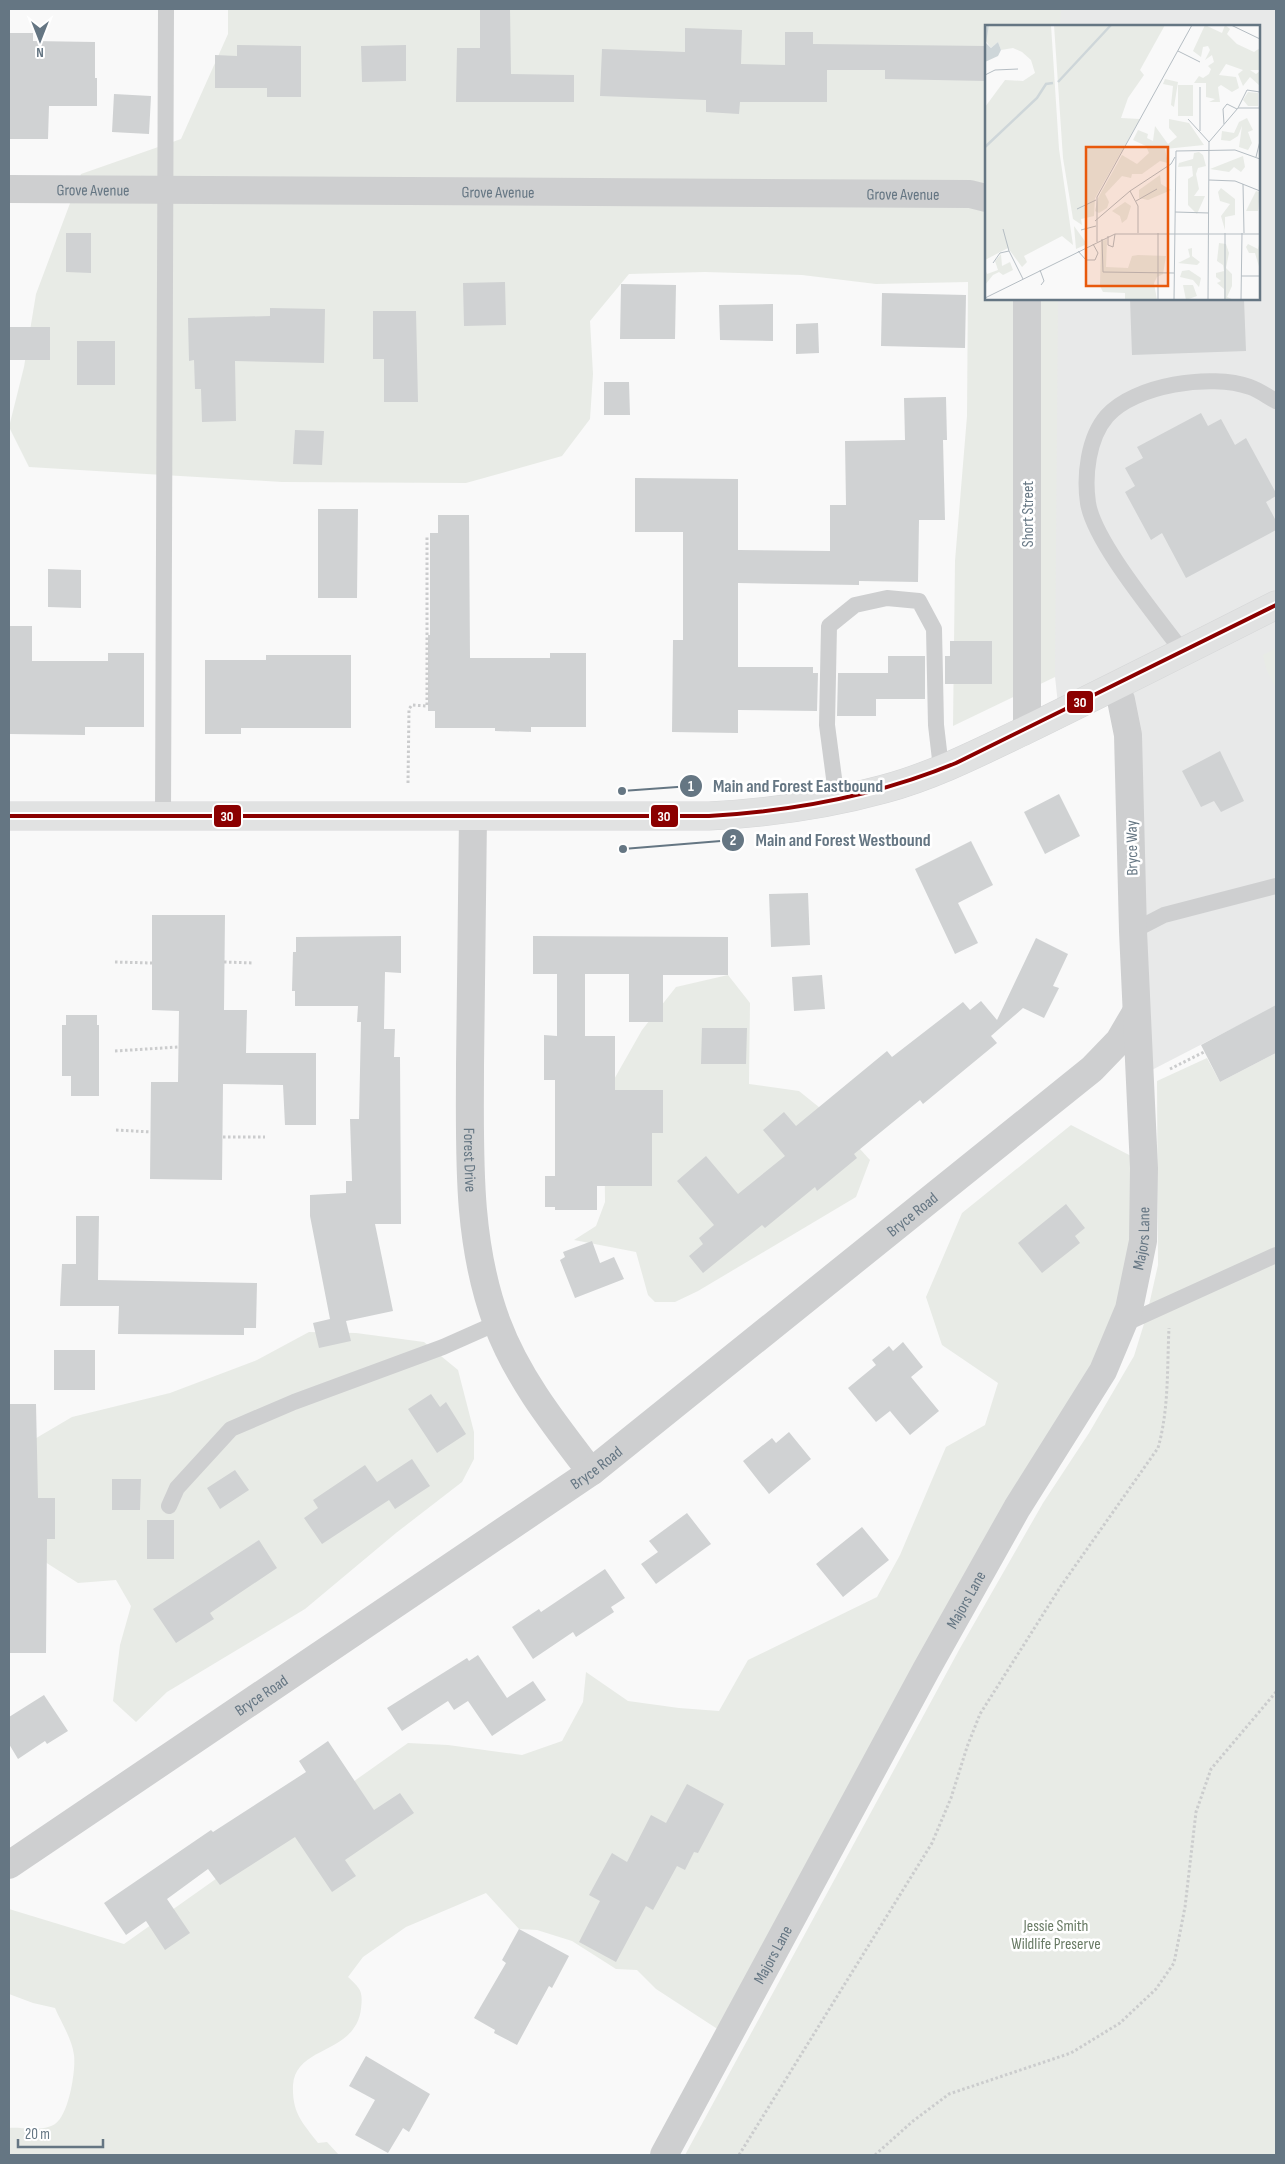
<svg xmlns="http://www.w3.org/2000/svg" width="1285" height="2164" viewBox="0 0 1285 2164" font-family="'Sofia Sans Condensed',sans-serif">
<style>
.built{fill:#e8e9e9}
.green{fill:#e8ebe6}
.building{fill:#d0d2d3}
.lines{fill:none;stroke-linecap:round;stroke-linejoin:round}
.secondary-casing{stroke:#d5d6d7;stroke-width:29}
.path{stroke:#cbcccd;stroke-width:3;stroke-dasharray:2.5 2.5;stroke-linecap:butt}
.service{stroke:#cecfd0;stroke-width:16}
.minor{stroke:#cecfd0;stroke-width:28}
.tertiary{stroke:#cecfd0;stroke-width:28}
.secondary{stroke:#e1e2e2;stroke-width:28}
.bus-1-casing{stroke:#fff;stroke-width:8}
.bus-1{stroke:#8b0000;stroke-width:4}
.labels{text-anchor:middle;stroke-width:5;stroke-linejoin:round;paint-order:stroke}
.street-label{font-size:16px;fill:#657683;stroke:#fff}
.park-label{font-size:16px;fill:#687a64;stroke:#fff}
.inset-river{fill:none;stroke:#ced6d9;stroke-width:2.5}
.inset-road{fill:none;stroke:#b5bdc3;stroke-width:1}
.view{fill:#e8590c;fill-opacity:0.15;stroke:#e8590c;stroke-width:2.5}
.inset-edge{fill:none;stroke:#657683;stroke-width:2.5}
.leader{fill:none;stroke:#657683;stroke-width:2}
.callout-dot{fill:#657683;stroke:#fff;stroke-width:2}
.mark-label{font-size:15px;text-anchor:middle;font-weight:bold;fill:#fff}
.callout-label{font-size:18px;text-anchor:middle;font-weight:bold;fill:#657683;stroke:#fff;stroke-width:5;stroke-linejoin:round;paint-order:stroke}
.line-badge{stroke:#fff;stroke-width:2}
.badge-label{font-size:14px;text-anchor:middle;font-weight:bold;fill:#fff}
</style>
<rect width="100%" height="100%" fill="#f9f9f9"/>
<path class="built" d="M1060 9H1276V605L1059 714 1054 667 1057 299H1259V26H1060Z
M1276 614V1010L1274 1007 1146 1073 1122 689Z"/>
<path class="green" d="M228 9H1061L1060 26H986V299H1058L1055 677 953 726 955 561 967 416 968 282 876 284 802 275 705 272 629 274 590 321 593 374 590 419 562 456 466 483 282 482 29 467 9 427 24 367 36 294 81 174 181 139 228 34Z
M1276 648V689L1266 668 1263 655Z
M728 975 750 1003 749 1084 799 1091 830 1116 870 1160 856 1197 698 1291 675 1302H655L648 1295 636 1252 574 1240 596 1226 605 1202 604 1097 642 1030 676 987Z
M1276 1053V2155H685L959 1650 1043 1503 1089 1433 1134 1356 1147 1314 1158 1265 1157 1081 1207 1058 1220 1082Z
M1071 1125 1135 1158 1130 1239 1116 1309 1090 1370 719 2030 656 1989 637 1970 616 1969 572 1941 537 1930 519 1929 486 1893 406 1927 363 1957 348 1977C361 1989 363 1991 361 2009 355 2055 296 2045 293 2085 292 2113 302 2122 318 2143L327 2142 339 2155H9V2128C22 2127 43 2132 55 2124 69 2115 76 2070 74 2055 72 2039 61 2022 55 2008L33 2003 9 1994V1909L124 1944 408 1743 448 1745 522 1755 562 1741 583 1702 586 1672 628 1701 679 1708 719 1711 748 1660 877 1597 900 1555 946 1447 985 1425 998 1383 942 1345 926 1297 962 1213Z
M309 1332 356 1333 424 1342 458 1370 474 1432V1459L462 1482 396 1533 305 1609 167 1692 136 1722 113 1701 120 1645 131 1606 116 1580 78 1583 42 1560 9 1545V1454L72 1417 170 1393 257 1360Z"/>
<path class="building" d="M480 9H510L511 74 574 75V102H456L457 48H480Z
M685 28 742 30 741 64 785 65V32H813V44L986 46V81L885 79V70H827V102H740L739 114 706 112V100L600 96 602 49 685 52Z
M9 33H33V41L95 42V78H97V106H49L48 139H9Z
M237 45 301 46V97H267V88H215V55L237 56Z
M406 45V81L362 82 361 46Z
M114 94 151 96 149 134 112 132Z
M66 233H91V273L66 272Z
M505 282 506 325 464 326 463 283Z
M621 284 676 285 675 339H620Z
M882 293 966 295 965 348 881 346Z
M1130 299H1244L1246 351 1132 355Z
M773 304V341L720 340 719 305Z
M270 308 325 309 324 363 235 361 236 421 202 422 201 389H195L194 360 189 361 188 318 270 316Z
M373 311H416L418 402H384V359H373Z
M818 323 819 353 796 354V324Z
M9 327H50V360H9Z
M77 341H115V385H77Z
M604 382H629L630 415H604Z
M946 397 947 440H943L945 520H919L918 582 859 581V585L738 583V667H813V673H818L817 711 738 710V733L672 732 673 640H683V532H635V478L738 479V550L830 551V505H846L845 441 905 440 904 398Z
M1201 413 1208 426 1221 419 1235 445 1246 438 1276 493V496L1266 502 1276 521V530L1186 578 1162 533 1151 540 1125 492 1135 486 1125 468 1143 458 1137 447Z
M295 430 324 431 322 465 293 464Z
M318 509H358L357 598H318Z
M438 515H469L470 658H550V653H586V727H531V732L495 731V728H435V711H428V635H430V533H438Z
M48 569 81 570V608L48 607Z
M9 626H32V661H108V653H144V727H85V735L9 734Z
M950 641H992V684H945V656H950Z
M266 655H351V728H241V734H205V660H266Z
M888 656H925V699H876V716H837L838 673H888Z
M1220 751 1244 801 1221 812 1214 801 1201 807 1182 771Z
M1059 794 1080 836 1045 854 1024 812Z
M971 841 993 885 958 903 978 943 955 954 915 869Z
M808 893 810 945 771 947 769 894Z
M152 915H225L224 1010H247L246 1053H316V1125H285L283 1085 223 1084 222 1180 150 1179 151 1082H178L179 1011 152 1010Z
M401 936V973L385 972 384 1029H395L394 1057H400L401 1224H375L393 1311 346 1321 351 1341 319 1348 313 1323 330 1319 310 1216V1195L346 1193V1181H352L350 1119H359L361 1022H357L358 1006H295V991H292L293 952H296V937Z
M533 936 728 937V975H663V1022H629V974H585V1036H615V1090H663V1133H652V1186H597V1210H555V1207H545V1176H555V1080H544V1035L557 1036V974H533Z
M1036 938 1068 954 1053 986 1059 988 1044 1018 1023 1008 991 1036 997 1043 923 1104 920 1100 854 1154 857 1158 817 1191 815 1187 765 1228 762 1225 703 1273 689 1256 703 1244 699 1238 714 1225 677 1181 706 1156 738 1194 785 1156 763 1130 784 1112 796 1126 887 1051 892 1057 963 1002 970 1010 981 1001 997 1020Z
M822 975 825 1009 794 1011 792 977Z
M1276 1005V1053L1220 1082 1201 1045Z
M66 1015H97V1025H99V1096H71V1076H62V1025H66Z
M702 1028H747L746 1064H701Z
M1066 1204 1085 1228 1075 1236 1080 1243 1042 1273 1018 1243Z
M76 1216H99L98 1280 257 1283 256 1328H244V1335L118 1334 119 1306H60L62 1264H76Z
M592 1241 600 1263 614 1257 624 1279 575 1298 560 1260 565 1257 563 1252Z
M903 1342 923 1367 911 1377 939 1411 910 1435 890 1411 876 1422 848 1388 876 1365 872 1360 889 1346 893 1351Z
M54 1350H95V1390H54Z
M431 1394 440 1407 446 1402 466 1434 437 1453 408 1409Z
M9 1404H36L38 1498H55V1539H47L46 1653H9Z
M789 1432 811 1459 769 1494 743 1461 772 1438 776 1443Z
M412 1459 430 1486 395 1509 389 1500 322 1544 304 1518 318 1508 313 1500 365 1465 377 1482Z
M235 1470 249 1490 220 1509 207 1488Z
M112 1479H141L140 1510H112Z
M687 1513 711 1544 656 1584 641 1564 658 1552 649 1541Z
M147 1520H174V1559H147Z
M862 1527 889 1560 843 1597 816 1564Z
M259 1540 277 1568 210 1613 214 1619 176 1643 153 1609Z
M605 1569 625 1598 611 1607 614 1612 576 1637 573 1632 533 1659 512 1627 539 1609 541 1612Z
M478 1655 507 1698 533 1681 546 1700 492 1736 468 1701 454 1710 448 1701 402 1731 387 1708 467 1658 469 1661Z
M44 1695 68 1731 47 1744 45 1741 18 1759 9 1744V1717Z
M328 1741 374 1810 400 1793 414 1813 345 1860 356 1876 332 1892 295 1837 220 1885 208 1869 167 1899 190 1933 165 1950 146 1921 126 1935 104 1903 211 1830 213 1832 306 1772 299 1761Z
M687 1784 724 1804 698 1853 694 1852 685 1870 677 1866 653 1910 646 1906 616 1962 579 1942 600 1901 589 1895 612 1853 627 1862 651 1815 666 1823Z
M519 1929 569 1956 552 1988 549 1986 517 2045 494 2033 495 2030 474 2018 506 1963 502 1960Z
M366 2056 430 2094 409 2132 403 2128 388 2153 355 2135 375 2100 349 2086Z"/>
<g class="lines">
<defs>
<path id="secondary" d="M9 816H709C768 813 826 805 884 789 933 776 980 752 1026 730 1110 689 1193 647 1276 605"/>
</defs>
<use href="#secondary" class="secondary-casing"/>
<path class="path" d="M408 783 409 709 412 705 427 706V536
M115 962 152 963
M224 962 254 963
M115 1051 178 1047
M1170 1069 1204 1052
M116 1130 151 1132
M223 1137H265
M739 2155 932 1843 951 1798 967 1747 980 1714 1061 1586 1158 1448C1169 1409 1167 1369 1169 1328
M875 2155 913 2121 949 2094 1071 2053 1120 2023 1156 1989 1174 1963 1185 1907 1196 1812 1211 1769 1276 1692"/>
<path class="service" d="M1183 652C1158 618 1094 542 1088 503 1084 476 1088 438 1107 416 1134 385 1211 373 1250 387 1259 390 1268 397 1276 401
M837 801 827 725 829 626 855 605 887 598 919 601 934 629 936 725 941 768
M163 815 166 9
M1133 931 1164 915 1276 886
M1122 1325 1276 1255
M169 1506 177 1488 231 1429 294 1402 443 1347 497 1323"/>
<g class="minor">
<path id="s1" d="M9 189 970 194 986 198"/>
<path d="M1027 299V729"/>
<path id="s2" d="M473 816C472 899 471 982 470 1066 470 1152 466 1240 497 1323 518 1379 555 1425 591 1472"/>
<path id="s3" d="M9 1865 591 1472 1092 1069 1119 1041 1136 1012"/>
</g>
<path class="tertiary" id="s4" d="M664 2155 926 1670 1017 1508 1103 1371 1129 1309 1143 1241 1144 1168 1133 931 1128 735 1121 700 1115 686"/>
<use href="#secondary" class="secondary"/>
<defs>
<path id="bus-1" d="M9 816H709C794 811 877 796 956 763L1276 605"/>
</defs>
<use href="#bus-1" class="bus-1-casing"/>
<use href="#bus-1" class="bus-1"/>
</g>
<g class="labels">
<g class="street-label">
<text dy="6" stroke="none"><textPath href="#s1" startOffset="84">Grove Avenue</textPath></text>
<text dy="6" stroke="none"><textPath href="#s1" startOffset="489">Grove Avenue</textPath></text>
<text dy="6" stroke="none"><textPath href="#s1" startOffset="894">Grove Avenue</textPath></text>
<text transform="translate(1027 514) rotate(-90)" y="6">Short Street</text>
<text transform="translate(1131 848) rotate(-91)" y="6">Bryce Way</text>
<text dy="6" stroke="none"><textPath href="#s2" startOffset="344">Forest Drive</textPath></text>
<text dy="6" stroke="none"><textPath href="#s3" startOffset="1114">Bryce Road</textPath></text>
<text dy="6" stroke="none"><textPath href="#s4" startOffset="1038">Majors Lane</textPath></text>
<text dy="6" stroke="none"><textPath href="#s3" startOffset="709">Bryce Road</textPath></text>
<text dy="6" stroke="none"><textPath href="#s4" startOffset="632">Majors Lane</textPath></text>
<text dy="6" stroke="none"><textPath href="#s3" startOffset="304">Bryce Road</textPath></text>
<text dy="6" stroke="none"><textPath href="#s4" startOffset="228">Majors Lane</textPath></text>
</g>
<g class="park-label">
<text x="1056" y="1931">Jessie Smith<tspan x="1056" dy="18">Wildlife Preserve</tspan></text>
</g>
</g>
<g transform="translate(985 25)">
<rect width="275" height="275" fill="#f9f9f9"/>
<path d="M4 0H66L74 124 88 220 77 211 39 231 42 237 37 242 23 223 0 235V82L20 55 38 56 50 48 46 35 37 27 28 23 16 25 13 17 6 23 0 15ZM69 0H180L155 45 159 50 143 73 136 93 155 94 110 173 109 191 96 194 97 200 88 194 78 133ZM220 0 237 8 240 0 245 4 242 9 252 19 269 27 275 23V45H265L271 49 275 46V61L265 52 258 61 253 49 258 45 241 39 234 50 251 52 254 63 247 67 236 60 233 62 235 77H224L230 74 221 72V58H209L214 51 218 53 224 49 226 44 223 41 229 37 227 30 220 35 225 25 223 21 218 22 216 32 208 26ZM180 54 193 57 189 82 186 80 188 61 178 59ZM193 60H208V91H193ZM263 67 273 68V81H263L258 75ZM262 93 268 105 263 107 267 118 263 125 254 122 257 101 253 111 245 116 236 115 237 106 249 108 254 97ZM184 94 204 98 219 120 180 124 183 138 175 136 157 149H147L146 153 137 151 120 169 124 177 122 183 114 188 110 186 113 173 137 130 152 139 164 128 161 121 148 115 153 105 163 109 162 113 168 116 170 101 183 119 192 112 184 103ZM214 127 218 130 221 141 213 143 211 149 214 164 209 171H220L212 189 203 180V154L208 151 207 141 193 142 194 138 208 134 209 128ZM258 131 260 142 256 147 249 142 244 147 225 144ZM175 150 176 159 186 165 163 175 154 173V165ZM236 163 250 174V190L240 192V205L236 191 245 179 235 176 233 167ZM271 166 275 167 273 186H261ZM140 177 146 181 142 194 137 198 135 191 127 186ZM89 201 102 219 91 224ZM122 214 121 242 143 243 147 231 153 230 181 231 178 249 172 252 169 258 172 275H140V268L118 267 115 261 116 217ZM275 215V245L270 228H264L261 222 263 219 273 224ZM234 218 241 219 244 228 241 243 247 249V261L242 272 249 275H239V264L232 258 236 256 231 252V248L239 246 238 240 232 236ZM207 223V231L215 237 212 240 193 238 205 232 203 224ZM16 229 17 241 25 237 28 245 18 250 14 247 8 250 0 260V243L2 249 13 245 10 236ZM204 245 216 253 214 262 208 255 195 252 197 246ZM198 260H208L212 271 201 275Z" fill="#e8ebe6"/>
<path d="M0 0H4L1 18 6 23 13 17 16 25 13 31 0 37Z" fill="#ced6d9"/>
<path class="inset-river" d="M73 57 126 0M0 122 52 73 61 59 68 58"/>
<path class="inset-road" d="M246 0 275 14M193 26 215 37M0 50 10 45 33 44M215 62V106M253 83 262 65 275 67M203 94 224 117M239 99 238 84 242 79 252 84M271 132 275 116M224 155 250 156 275 166M258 159 259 208M145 166 153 181V208M151 176 172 164M92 184 111 175M190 187 224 188M110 196 145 166 186 139 190 132M18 204 24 226M96 205 111 201M123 211V220L128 222 130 209M117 214 118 247 189 248M112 217V172L207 0M93 226 101 235H110L113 228 108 219M8 238 15 228 24 226 38 254M55 245 59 256 56 260M256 251H275M0 273 130 209H275M173 275V208M189 275 191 126 250 125 275 134M223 275 224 117 253 83H275M240 275V208M256 275 257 208"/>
<path class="view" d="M101 122H183V261H101Z"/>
<rect width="275" height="275" class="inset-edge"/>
</g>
<path class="leader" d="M622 791L691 786M623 849L733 840"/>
<g class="callout-dot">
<circle cx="622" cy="791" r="5"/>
<circle cx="623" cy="849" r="5"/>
<circle cx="691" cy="786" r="12"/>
<circle cx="733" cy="840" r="12"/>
</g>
<g class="mark-label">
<text x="691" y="791">1</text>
<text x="733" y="845">2</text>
</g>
<g class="callout-label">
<text x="798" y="792">Main and Forest Eastbound</text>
<text x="843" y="846">Main and Forest Westbound</text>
</g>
<g class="line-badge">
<rect x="1066" y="690" width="28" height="24" rx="5" fill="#8b0000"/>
<rect x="213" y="804" width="29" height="24" rx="5" fill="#8b0000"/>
<rect x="650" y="804" width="29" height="24" rx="5" fill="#8b0000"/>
</g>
<g class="badge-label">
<text x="1080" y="707">30</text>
<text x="227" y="821">30</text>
<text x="664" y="821">30</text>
</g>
<rect width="1285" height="2164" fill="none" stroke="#657683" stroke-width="20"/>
<g transform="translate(40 40) rotate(180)" stroke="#ffffff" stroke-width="4" paint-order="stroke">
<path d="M0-4L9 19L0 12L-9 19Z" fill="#657683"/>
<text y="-8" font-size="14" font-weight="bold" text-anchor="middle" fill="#657683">N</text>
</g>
<path d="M18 2139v8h85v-8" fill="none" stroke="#657683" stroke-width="2.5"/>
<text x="25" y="2139" font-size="15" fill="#657683" stroke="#ffffff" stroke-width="4" paint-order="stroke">20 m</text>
</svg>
